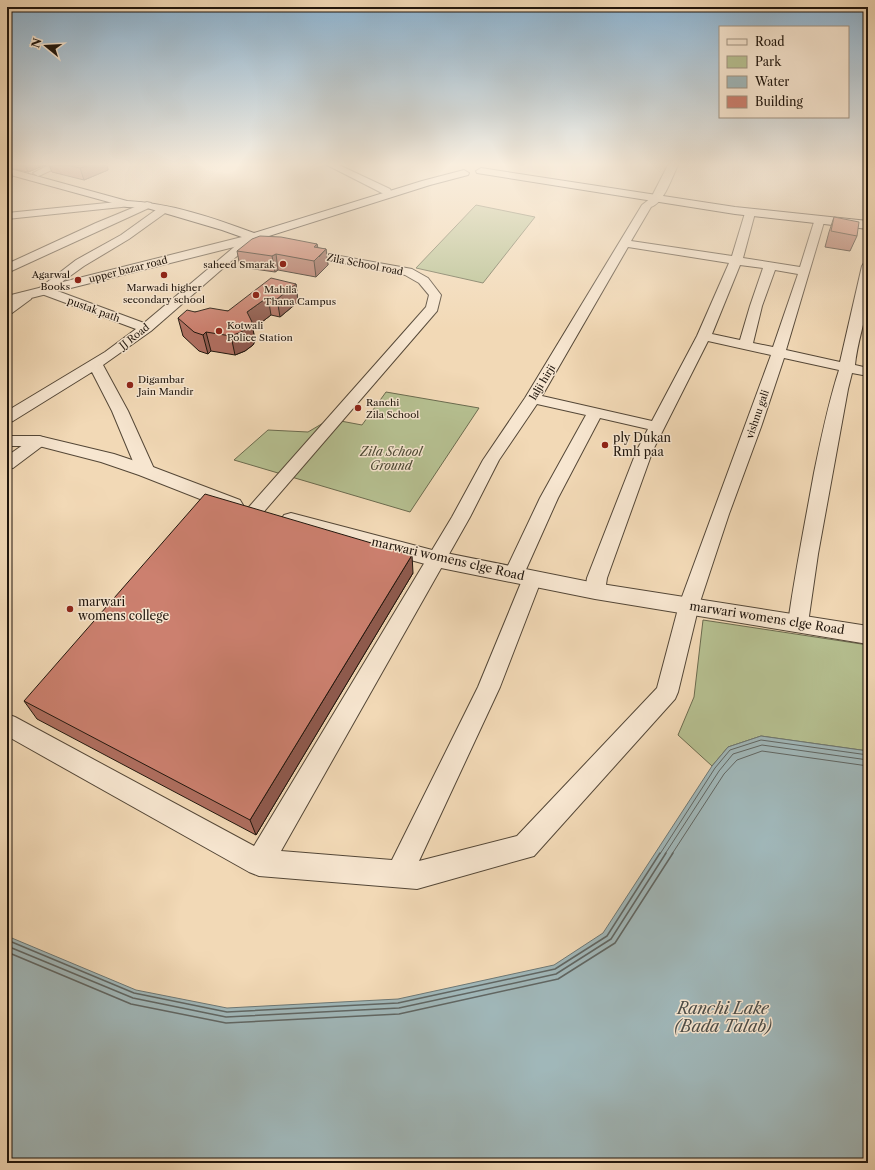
<svg xmlns="http://www.w3.org/2000/svg" width="875" height="1170" viewBox="0 0 875 1170" font-family="'Libre Caslon Text',serif">
<style>
.green{fill:#b6c091;stroke:#6b6b4f}
.water{fill:#a0b7b9;stroke:#6d7774}
.lines{fill:none;stroke-linecap:round;stroke-linejoin:round}
.shore-far1{stroke:#606663;stroke-width:1}
.shore{stroke:#606663;stroke-width:1.5}
.minor-casing{stroke:#544737;stroke-width:2}
.tertiary-casing{stroke:#544737;stroke-width:2}
.secondary-casing{stroke:#20160d;stroke-width:2}
.minor{fill:#f7e6d0;fill-rule:evenodd}
.tertiary{fill:#f7e6d0;fill-rule:evenodd}
.secondary{fill:#f7e6d0;fill-rule:evenodd}
.wall{fill:#af6e5f;stroke:#20160d}
.shaded-wall{fill:#8f5a4e;stroke:#20160d}
.building{fill:#cc806f;stroke:#20160d}
.poi-dot{fill:#8f2418;stroke:#f7e6d0;stroke-width:1.5}
.labels{text-anchor:middle;stroke-width:3;stroke-linejoin:round;paint-order:stroke}
.far-poi-label{font-size:10px;fill:#20160d;stroke:#f7e6d0;text-anchor:start}
.far-street-label{font-size:10px;fill:#20160d;stroke:#f7e6d0}
.poi-label{font-size:12px;fill:#20160d;stroke:#f7e6d0;text-anchor:start}
.park-label{font-size:12px;font-style:italic;fill:#4d4935;stroke:#f7e6d0}
.street-label{font-size:12px;fill:#20160d;stroke:#f7e6d0}
.near-water-label{font-size:16px;font-style:italic;fill:#4d4e49;stroke:#f7e6d0}
</style>
<rect width="100%" height="100%" fill="#f2d9b6"/>
<filter id="stains"><feTurbulence type="fractalNoise" baseFrequency=".005" numOctaves="4"/><feColorMatrix values="0 0 0 0 .2 0 0 0 0 .09 0 0 0 0 .02 0 0 0 .5 -.17"/></filter>
<radialGradient id="worn" r=".72"><stop offset=".6" stop-color="#630" stop-opacity="0"/><stop offset="1" stop-color="#630" stop-opacity=".3"/></radialGradient>
<path class="green" d="M476 205 535 217 483 283 416 268Z
M386 392 479 408 410 512 234 460 268 430 308 432 330 419 362 425Z
M703 620 868 645V751L761 736 728 747 712 766 678 735 694 697Z"/>
<path class="water" d="M761 736 868 751V1163H7V936L136 990 227 1008 398 999 554 965 603 933 712 766 728 747Z"/>
<g class="lines">
<path class="shore-far1" d="M660 854 715 768 730 750 761 740 868 755
M665 854 719 771 733 754 762 745 868 760
M672 854 724 774 737 760 762 751 868 766"/>
<path class="shore" d="M7 940 134 993 227 1012 398 1003 555 969 607 936 660 853
M7 946 133 998 226 1017 399 1008 556 974 611 939 666 853
M7 952 131 1004 226 1023 399 1014 558 979 615 943 673 853"/>
<defs>
<path id="minor" d="M49 165H62L41 175 38 176 33 173Z
M327 165H339L390 189 391 191 386 194 382 193Z
M668 165H678C672 177 664 203 651 207L631 241 732 256 745 213 750 210 755 213 743 258 800 267 814 222 819 219 824 222 786 350 840 362 862 266 864 263 868 262C868 275 869 288 868 300 865 322 857 343 855 365L868 368V376L852 373 848 389 818 554 808 623 805 629 798 631 791 629 788 623C795 573 805 523 814 473 821 439 828 404 839 370L784 358 761 427 729 514 699 605 678 692 675 699 534 856 417 889 259 876 249 872 7 736V714L15 717 254 846 452 517 483 460 525 398 642 205 651 198ZM628 247 729 263 697 336 652 421 542 396ZM740 265 763 268 750 306 740 340 712 334ZM775 270 798 274 773 347 753 343 762 306ZM708 341 771 355 679 605 657 688 517 836 419 861 500 687 542 578 539 573 532 571 525 573 478 687 392 860 281 851 470 517 499 460 537 404 586 415 540 498 504 574 507 579 514 581 521 579 524 574 558 498 600 418 648 429 637 450 587 578 585 591 588 596 595 598 602 596 605 591 607 578 653 450Z
M127 201 132 204 131 206 7 219V213Z
M147 202 151 203 152 205 151 207 7 273V264L96 223Z
M164 206 168 207 169 209 168 211 129 239 84 266 52 289 144 323 246 237 250 236 270 241 272 243 270 245 266 246 252 243 151 331 103 365 128 411 155 471 152 475 146 476 140 475 137 471 112 411 92 372 13 421 7 423V411L105 352 136 329 39 293 37 290 76 260 121 235 160 207Z
M301 249 412 269 428 278 441 295 437 311 261 515 255 517 249 515 246 511 249 507 426 307 429 295 419 283 405 275 297 254 295 252 297 250Z
M26 292 31 293 32 296 31 299 12 313 7 314V304L21 293Z
M39 436 45 438 47 441 45 444 13 468 7 469V456L33 438Z"/>
<path id="tertiary" d="M252 233 256 234 258 237 254 242 7 304V296L246 236Z
M7 436H39L114 454 153 467 240 500 243 505 240 510 233 512 139 475 101 462 39 446H7Z
M291 513 436 551 595 583 868 626V644L595 599 436 567 284 525 281 520 284 515Z"/>
<path id="secondary" d="M7 168 127 201C170 203 214 218 254 233L422 181 464 170 469 173 468 175 430 185 253 241 222 230 161 212 147 208 127 207 7 174Z
M481 168 735 207 868 221V229L735 214 477 173 476 171Z"/>
</defs>
<use href="#minor" class="minor-casing"/>
<use href="#tertiary" class="tertiary-casing"/>
<use href="#secondary" class="secondary-casing"/>
<use href="#minor" class="minor"/>
<use href="#tertiary" class="tertiary"/>
<use href="#secondary" class="secondary"/>
</g>
<path class="wall" d="M7 165H45L28 172 9 168 13 177Z
M49 165H107L108 170 84 180 52 172Z
M834 217 857 236 850 251 825 247 829 232Z
M317 244 318 248 326 249 328 265 316 277 278 270 275 272 240 267 237 251Z
M296 284 298 302 280 317 271 315 253 329 255 341 253 345 245 351 235 355 211 351 208 354 199 351 183 336 178 318 195 312 228 311Z
M413 573 256 835 37 719 24 701Z"/>
<path class="shaded-wall" d="M25 165H45L28 172Z
M89 165H107L108 170 84 180 80 168Z
M7 166H9L13 177 7 179Z
M317 244 319 257 326 249 328 265 316 277 314 261V247Z
M276 254 278 270 275 272 272 256Z
M296 284 298 302 280 317 277 299Z
M268 297 271 315 253 329 255 341 253 345 245 351 235 355 231 336 247 312Z
M206 332 211 351 208 354 203 335Z
M412 555 413 573 256 835 250 820Z"/>
<path class="building" d="M66 165H89L80 168Z
M834 217 859 222 857 236 831 231Z
M260 236 281 237 317 244 314 247 326 249 314 261 276 254 272 256 237 251 252 239Z
M271 278 296 284 277 299 268 297 247 312 252 322 250 326 241 332 231 336 206 332 203 335 194 332 178 318 187 310 195 312 210 308 228 311Z
M205 494 412 555 250 820 24 701Z"/>
<linearGradient id="sky" x2="0" y2="1"><stop stop-color="#8bb5d5"/><stop offset="0.5" stop-color="#f9eede"/><stop offset="1" stop-color="#f9eede" stop-opacity="0"/></linearGradient>
<rect width="875" height="329" fill="url(#sky)"/>
<g class="poi-dot">
<circle cx="283" cy="264" r="4"/>
<circle cx="164" cy="275" r="4"/>
<circle cx="78" cy="280" r="4"/>
<circle cx="256" cy="295" r="4"/>
<circle cx="219" cy="331" r="4"/>
<circle cx="130" cy="385" r="4"/>
<circle cx="358" cy="408" r="4"/>
<circle cx="605" cy="445" r="4"/>
<circle cx="70" cy="609" r="4"/>
</g>
<g class="labels">
<g class="far-poi-label">
<text x="275" y="268" text-anchor="end">saheed Smarak</text>
<text x="70" y="278" text-anchor="end">Agarwal<tspan x="70" dy="12">Books</tspan></text>
<text x="164" y="291" text-anchor="middle">Marwadi higher<tspan x="164" dy="12">secondary school</tspan></text>
<text x="264" y="293">Mahila<tspan x="264" dy="12">Thana Campus</tspan></text>
<text x="227" y="329">Kotwali<tspan x="227" dy="12">Police Station</tspan></text>
<text x="138" y="383">Digambar<tspan x="138" dy="12">Jain Mandir</tspan></text>
<text x="366" y="406">Ranchi<tspan x="366" dy="12">Zila School</tspan></text>
</g>
<g class="far-street-label">
<text transform="translate(365 264) rotate(11)" y="4">Zila School road</text>
<text transform="translate(128 269) rotate(-14)" y="4">upper bazar road</text>
<text transform="translate(94 309) rotate(20)" y="4">pustak path</text>
<text transform="translate(134 336) rotate(-38)" y="4">JJ Road</text>
<text transform="translate(542 382) rotate(-59)" y="4">lalji hirji</text>
<text transform="translate(757 414) rotate(-71)" y="4">vishnu gali</text>
</g>
<g class="poi-label">
<text x="613" y="442">ply Dukan<tspan x="613" dy="14">Rmh paa</tspan></text>
<text x="78" y="606">marwari<tspan x="78" dy="14">womens college</tspan></text>
</g>
<g class="park-label">
<text x="391" y="456">Zila School<tspan x="391" dy="14">Ground</tspan></text>
</g>
<g class="street-label">
<text transform="translate(448 559) rotate(13)" y="4">marwari womens clge Road</text>
<text transform="translate(767 618) rotate(9)" y="4">marwari womens clge Road</text>
</g>
<g class="near-water-label">
<text x="723" y="1014">Ranchi Lake<tspan x="723" dy="18">(Bada Talab)</tspan></text>
</g>
</g>
<rect width="875" height="1170" fill="none" stroke="#f2d9b6" stroke-width="24"/>
<rect x="8" y="8" width="859" height="1154" fill="none" stroke="#20160d" stroke-width="2"/>
<rect x="12" y="12" width="851" height="1146" fill="none" stroke="#20160d"/>
<rect x="719" y="26" width="130" height="92" fill="#f7e6d0" stroke="#a19382"/>
<rect x="727" y="39" width="20" height="6" fill="#f7e6d0" stroke="#a19382"/>
<text x="755" y="46" font-size="12" fill="#20160d">Road</text>
<rect x="727" y="56" width="20" height="12" fill="#b6c091" stroke="#a19382"/>
<text x="755" y="66" font-size="12" fill="#20160d">Park</text>
<rect x="727" y="76" width="20" height="12" fill="#a0b7b9" stroke="#a19382"/>
<text x="755" y="86" font-size="12" fill="#20160d">Water</text>
<rect x="727" y="96" width="20" height="12" fill="#cc806f" stroke="#a19382"/>
<text x="755" y="106" font-size="12" fill="#20160d">Building</text>
<g transform="translate(46 46) rotate(288)" stroke="#f7e6d0" stroke-width="3" paint-order="stroke">
<path d="M0-3L7 15L0 10L-7 15Z" fill="#20160d"/>
<text y="-6" font-size="11" font-weight="bold" text-anchor="middle" fill="#20160d">N</text>
</g>
<rect width="100%" height="100%" filter="url(#stains)"/>
<rect width="100%" height="100%" fill="url(#worn)"/>
</svg>
